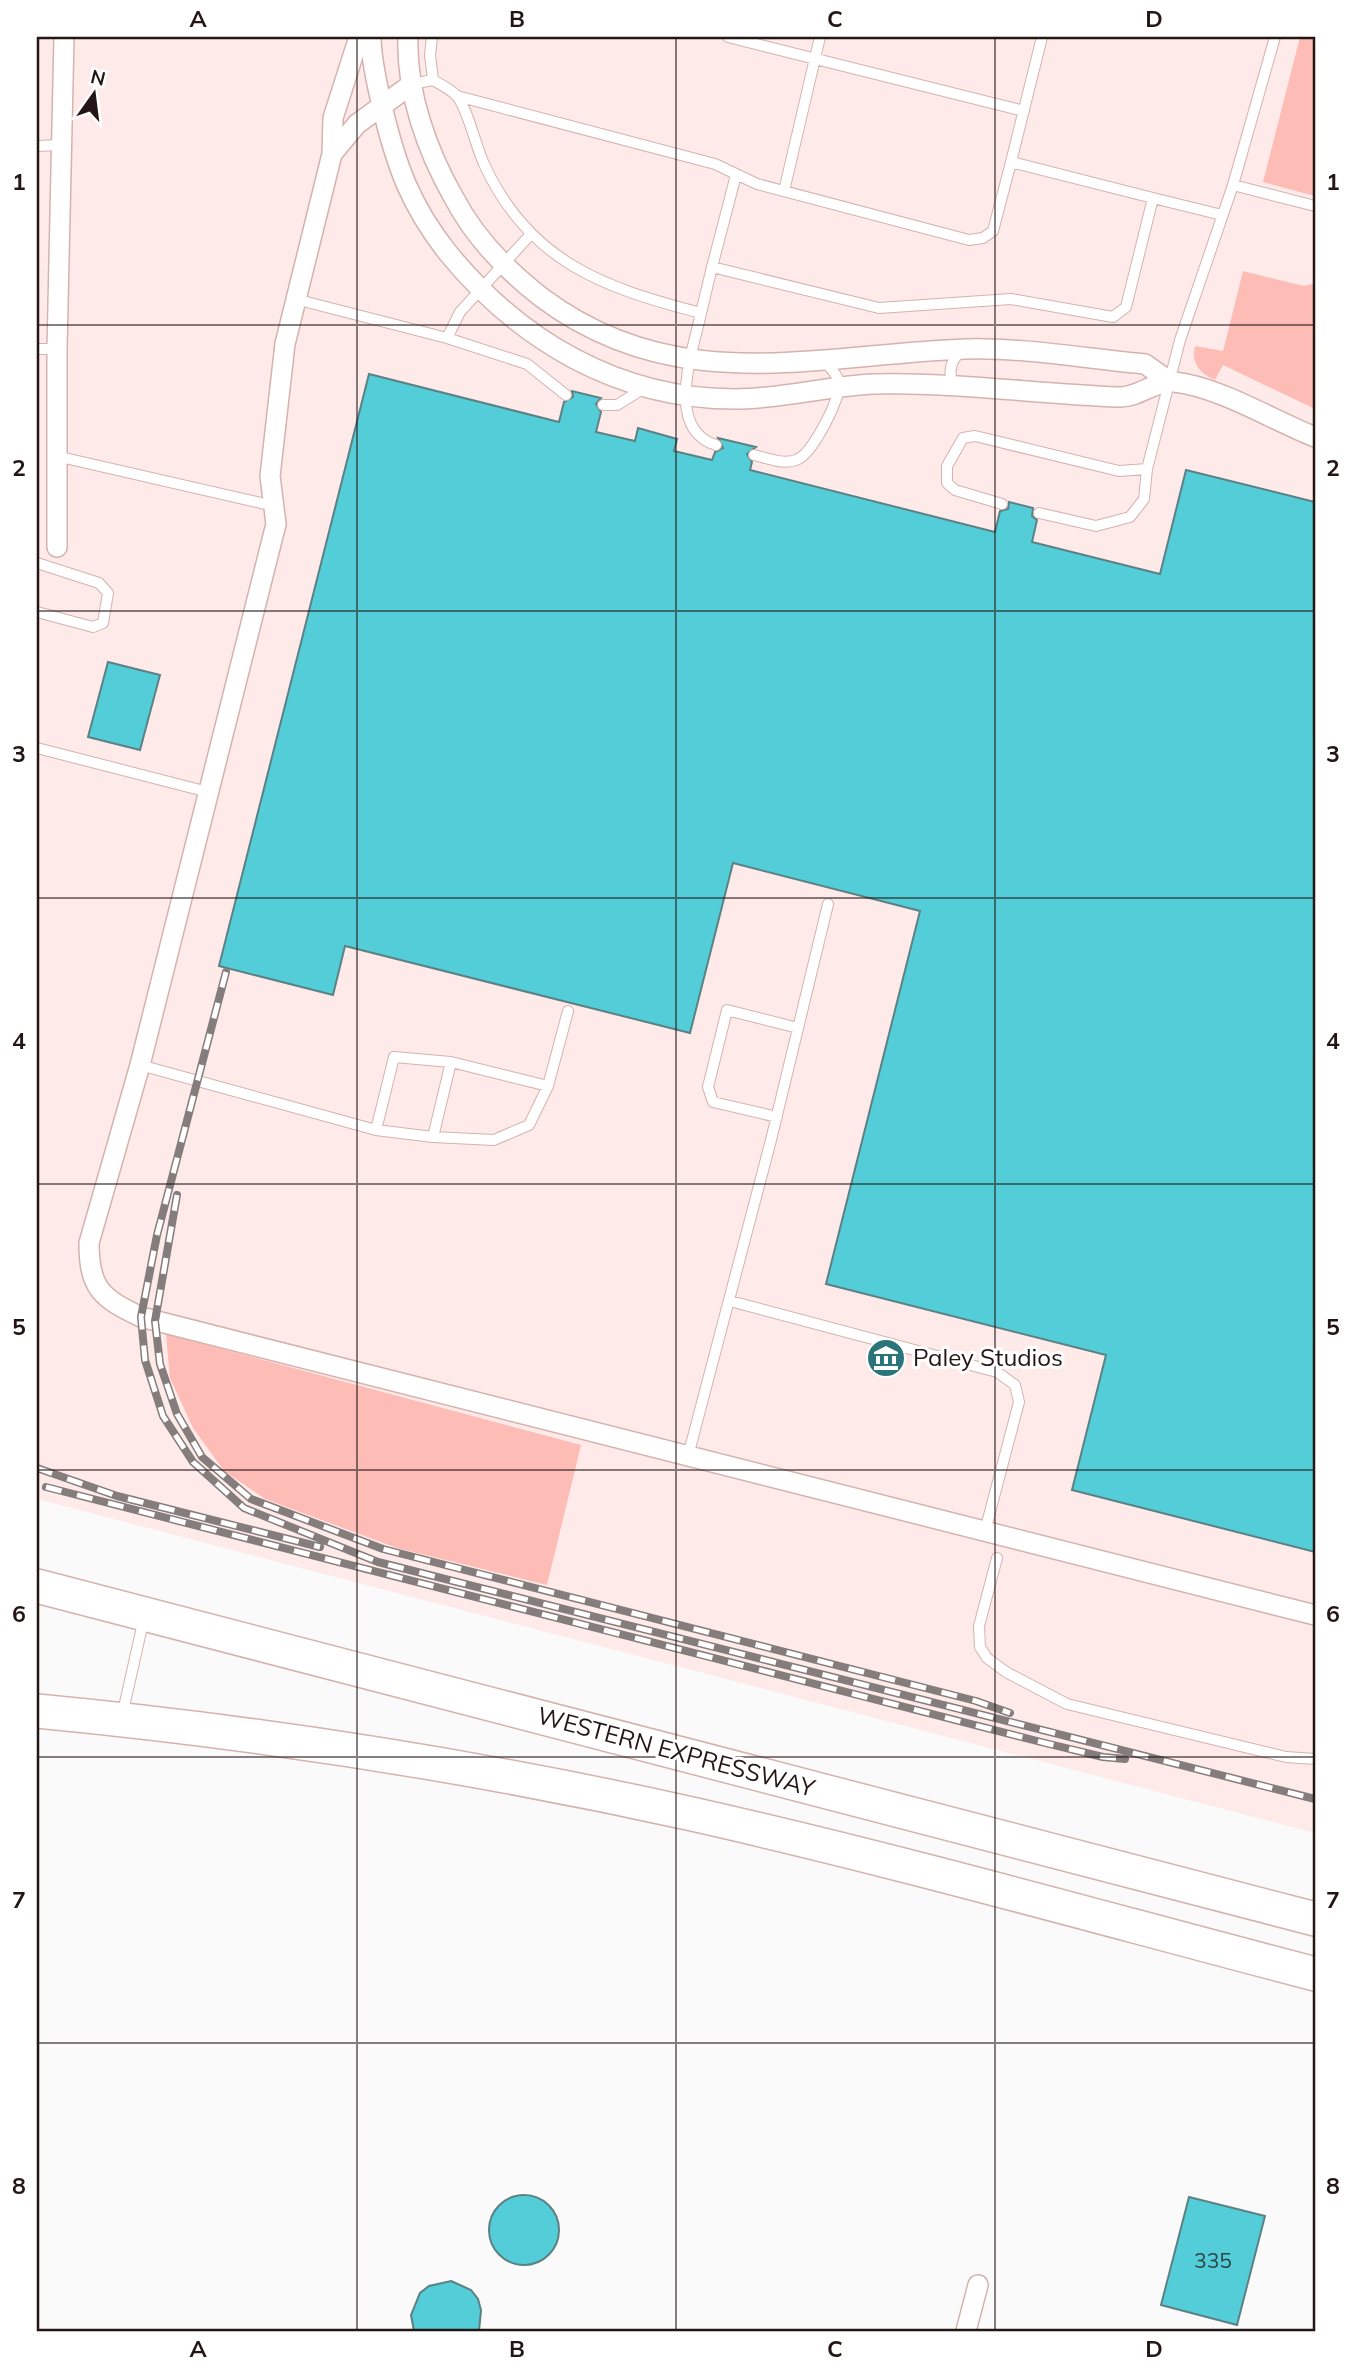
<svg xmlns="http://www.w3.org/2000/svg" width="1352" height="2368" viewBox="0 0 1352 2368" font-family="Mulish,sans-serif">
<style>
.built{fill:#feebe9;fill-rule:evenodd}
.green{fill:#fdbcb5}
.building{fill:#53ced8;stroke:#5c8184;stroke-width:2}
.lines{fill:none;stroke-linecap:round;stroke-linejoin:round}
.service-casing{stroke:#d5b2ad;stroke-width:12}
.minor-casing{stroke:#d5b2ad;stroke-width:22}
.motorway-casing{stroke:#d5b2ad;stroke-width:36}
.service{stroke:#fff;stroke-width:10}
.minor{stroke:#fff;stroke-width:19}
.motorway{stroke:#fff;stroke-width:33}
.rail-casing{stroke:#847d7c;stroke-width:8}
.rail{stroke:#fff;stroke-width:5;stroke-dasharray:16;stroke-linecap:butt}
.grid{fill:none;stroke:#231615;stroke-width:2;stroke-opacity:0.55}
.labels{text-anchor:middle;stroke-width:6;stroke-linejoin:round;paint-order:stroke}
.number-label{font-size:21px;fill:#2f4446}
.poi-label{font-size:24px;fill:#231615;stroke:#fff;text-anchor:start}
.street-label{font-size:24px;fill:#231615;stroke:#fff}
.neatline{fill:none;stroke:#231615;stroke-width:2.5}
.grid-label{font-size:23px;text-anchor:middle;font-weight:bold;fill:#231615}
</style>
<rect width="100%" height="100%" fill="#fafafa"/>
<path class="built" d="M37 37H1315V1833L37 1499ZM51 151 70 157 65 546 47 548 46 321Z"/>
<path class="green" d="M1300 37H1315V196L1263 182Z
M1243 271 1304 286 1315 283V409L1223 365 1215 380C1199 373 1191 363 1195 346L1223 351Z
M166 1334 581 1445 547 1585 397 1548 265 1499 224 1471 193 1428 170 1378Z"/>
<path class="building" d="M369 374 559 422 564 402 573 397 572 391 601 398 596 404 601 412 596 432 635 441 638 428 677 439 674 451 712 460 715 452 723 448 718 438 756 447 747 454 752 462 750 470 995 532 1000 511 1008 509 1009 502 1033 508 1032 516 1037 520 1032 542 1160 574 1186 470 1315 502V1552L1072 1490 1106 1355 826 1284 920 911 733 863 690 1033 345 946 333 995 219 966Z
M108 662 160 675 140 750 88 737Z
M489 2230a35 35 0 1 1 70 0a35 35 0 1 1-70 0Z
M1189 2197 1265 2216 1237 2325 1161 2305Z
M451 2281 471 2290 478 2299 481 2310 479 2331H414L411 2315 420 2293 429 2286Z"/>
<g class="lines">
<defs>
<path id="service" d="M432 37 430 55 433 80
M728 37 1024 111
M412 84 433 80C440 84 450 89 456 95 467 106 476 147 484 164 529 262 604 288 701 313L712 267 879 308 1011 299 1113 317 1126 307 1153 198 1222 215
M457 96 715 164 757 184 969 240 983 238 993 231 1011 162 1153 198
M37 146 60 145
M1011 162 1042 37
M1233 185 1315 206
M784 191 820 37
M712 267 736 175
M295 299 447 338 527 364 566 395
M701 313C693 351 664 429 716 445
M447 338 460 312 530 235
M37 349H57
M952 384C949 371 950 362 960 352
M603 405H617L646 387
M754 455C767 458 783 465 796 460 812 455 837 404 839 387 840 376 830 368 823 360
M56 456 274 506
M1002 504 955 490 947 483V466L963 438 975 436 1119 471 1147 469
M1039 513 1096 526 1130 517 1144 499 1147 469 1180 340 1233 185 1275 37
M37 563 99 583 108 593 103 623 93 627 37 612
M37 748 208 792
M451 1062 548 1086
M140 1065 376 1130 433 1137 451 1062 394 1057 376 1130
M777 1117 713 1102 708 1087 727 1010 798 1028
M433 1137 494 1140 529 1125 548 1086 568 1011
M730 1301 997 1372 1015 1385 1019 1402 985 1531
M688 1456 771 1140 828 904
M997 1558 979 1626 980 1647 987 1658 1006 1672 1067 1704 1286 1757 1315 1759
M122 1716 144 1618"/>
<path id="minor" d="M359 37 333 118 332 154 285 344 270 476 276 524 140 1065 89 1243C89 1288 101 1298 141 1317L1315 1615
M371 37C371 59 377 84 382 106 396 165 410 205 448 253 520 341 619 399 735 399 782 399 827 386 874 384 956 382 1037 394 1119 397 1138 398 1155 380 1174 382 1220 387 1272 420 1315 437
M408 37C406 92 427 151 454 198 475 238 505 269 541 297 675 398 813 355 965 349 1021 347 1089 359 1145 364L1169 381
M332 154 357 124 412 84
M57 547V349L64 37
M966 2331 978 2285"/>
<path id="motorway" d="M37 1586 1315 1919
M37 1711C257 1732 476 1766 692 1814 901 1861 1108 1920 1315 1974"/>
</defs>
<use href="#service" class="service-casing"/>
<use href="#minor" class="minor-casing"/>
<use href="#motorway" class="motorway-casing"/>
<use href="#service" class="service"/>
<use href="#minor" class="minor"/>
<use href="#motorway" class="motorway"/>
<defs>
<path id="rail" d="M226 972 157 1235 141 1317 145 1360 163 1416 193 1462 244 1508 378 1562 1315 1799
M177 1195 155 1321 160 1364 177 1414 202 1457 251 1499 383 1549 976 1701 1010 1713
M37 1468 117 1496 320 1547
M46 1487 1045 1743 1103 1757 1125 1759"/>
</defs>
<use href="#rail" class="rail-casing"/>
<use href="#rail" class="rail"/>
</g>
<path class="grid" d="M357 37V2331M676 37V2331M995 37V2331M37 325H1315M37 611H1315M37 898H1315M37 1184H1315M37 1470H1315M37 1757H1315M37 2043H1315"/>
<defs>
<symbol id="museum-disc" viewBox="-11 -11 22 22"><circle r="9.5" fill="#2a747a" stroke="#fff"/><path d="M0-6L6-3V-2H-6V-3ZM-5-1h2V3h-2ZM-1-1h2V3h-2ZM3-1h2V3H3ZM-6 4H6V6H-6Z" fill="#fff"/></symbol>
</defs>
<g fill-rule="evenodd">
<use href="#museum-disc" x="864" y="1336" width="44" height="44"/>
</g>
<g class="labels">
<g class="number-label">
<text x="1213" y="2268">335</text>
</g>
<g class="poi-label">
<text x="913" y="1366">Paley Studios</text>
</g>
<g class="street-label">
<text transform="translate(676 1752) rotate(15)" y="8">WESTERN EXPRESSWAY</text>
</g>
</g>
<rect width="1352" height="2368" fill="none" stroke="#ffffff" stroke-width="77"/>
<g transform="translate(94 94) rotate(14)" stroke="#ffffff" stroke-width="5" paint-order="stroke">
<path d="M0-5L12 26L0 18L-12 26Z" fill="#231615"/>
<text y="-10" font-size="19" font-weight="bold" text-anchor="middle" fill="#231615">N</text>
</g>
<rect x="38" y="38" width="1276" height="2292" class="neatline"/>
<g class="grid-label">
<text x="198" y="27">A</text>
<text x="517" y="27">B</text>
<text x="835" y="27">C</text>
<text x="1154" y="27">D</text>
<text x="19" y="190">1</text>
<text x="1333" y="190">1</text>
<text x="19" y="476">2</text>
<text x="1333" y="476">2</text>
<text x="19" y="762">3</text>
<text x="1333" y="762">3</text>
<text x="19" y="1049">4</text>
<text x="1333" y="1049">4</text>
<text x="19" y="1335">5</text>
<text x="1333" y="1335">5</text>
<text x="19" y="1622">6</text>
<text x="1333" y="1622">6</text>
<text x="19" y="1908">7</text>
<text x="1333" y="1908">7</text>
<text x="19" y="2194">8</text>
<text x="1333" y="2194">8</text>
<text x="198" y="2357">A</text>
<text x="517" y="2357">B</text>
<text x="835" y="2357">C</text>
<text x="1154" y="2357">D</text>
</g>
</svg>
